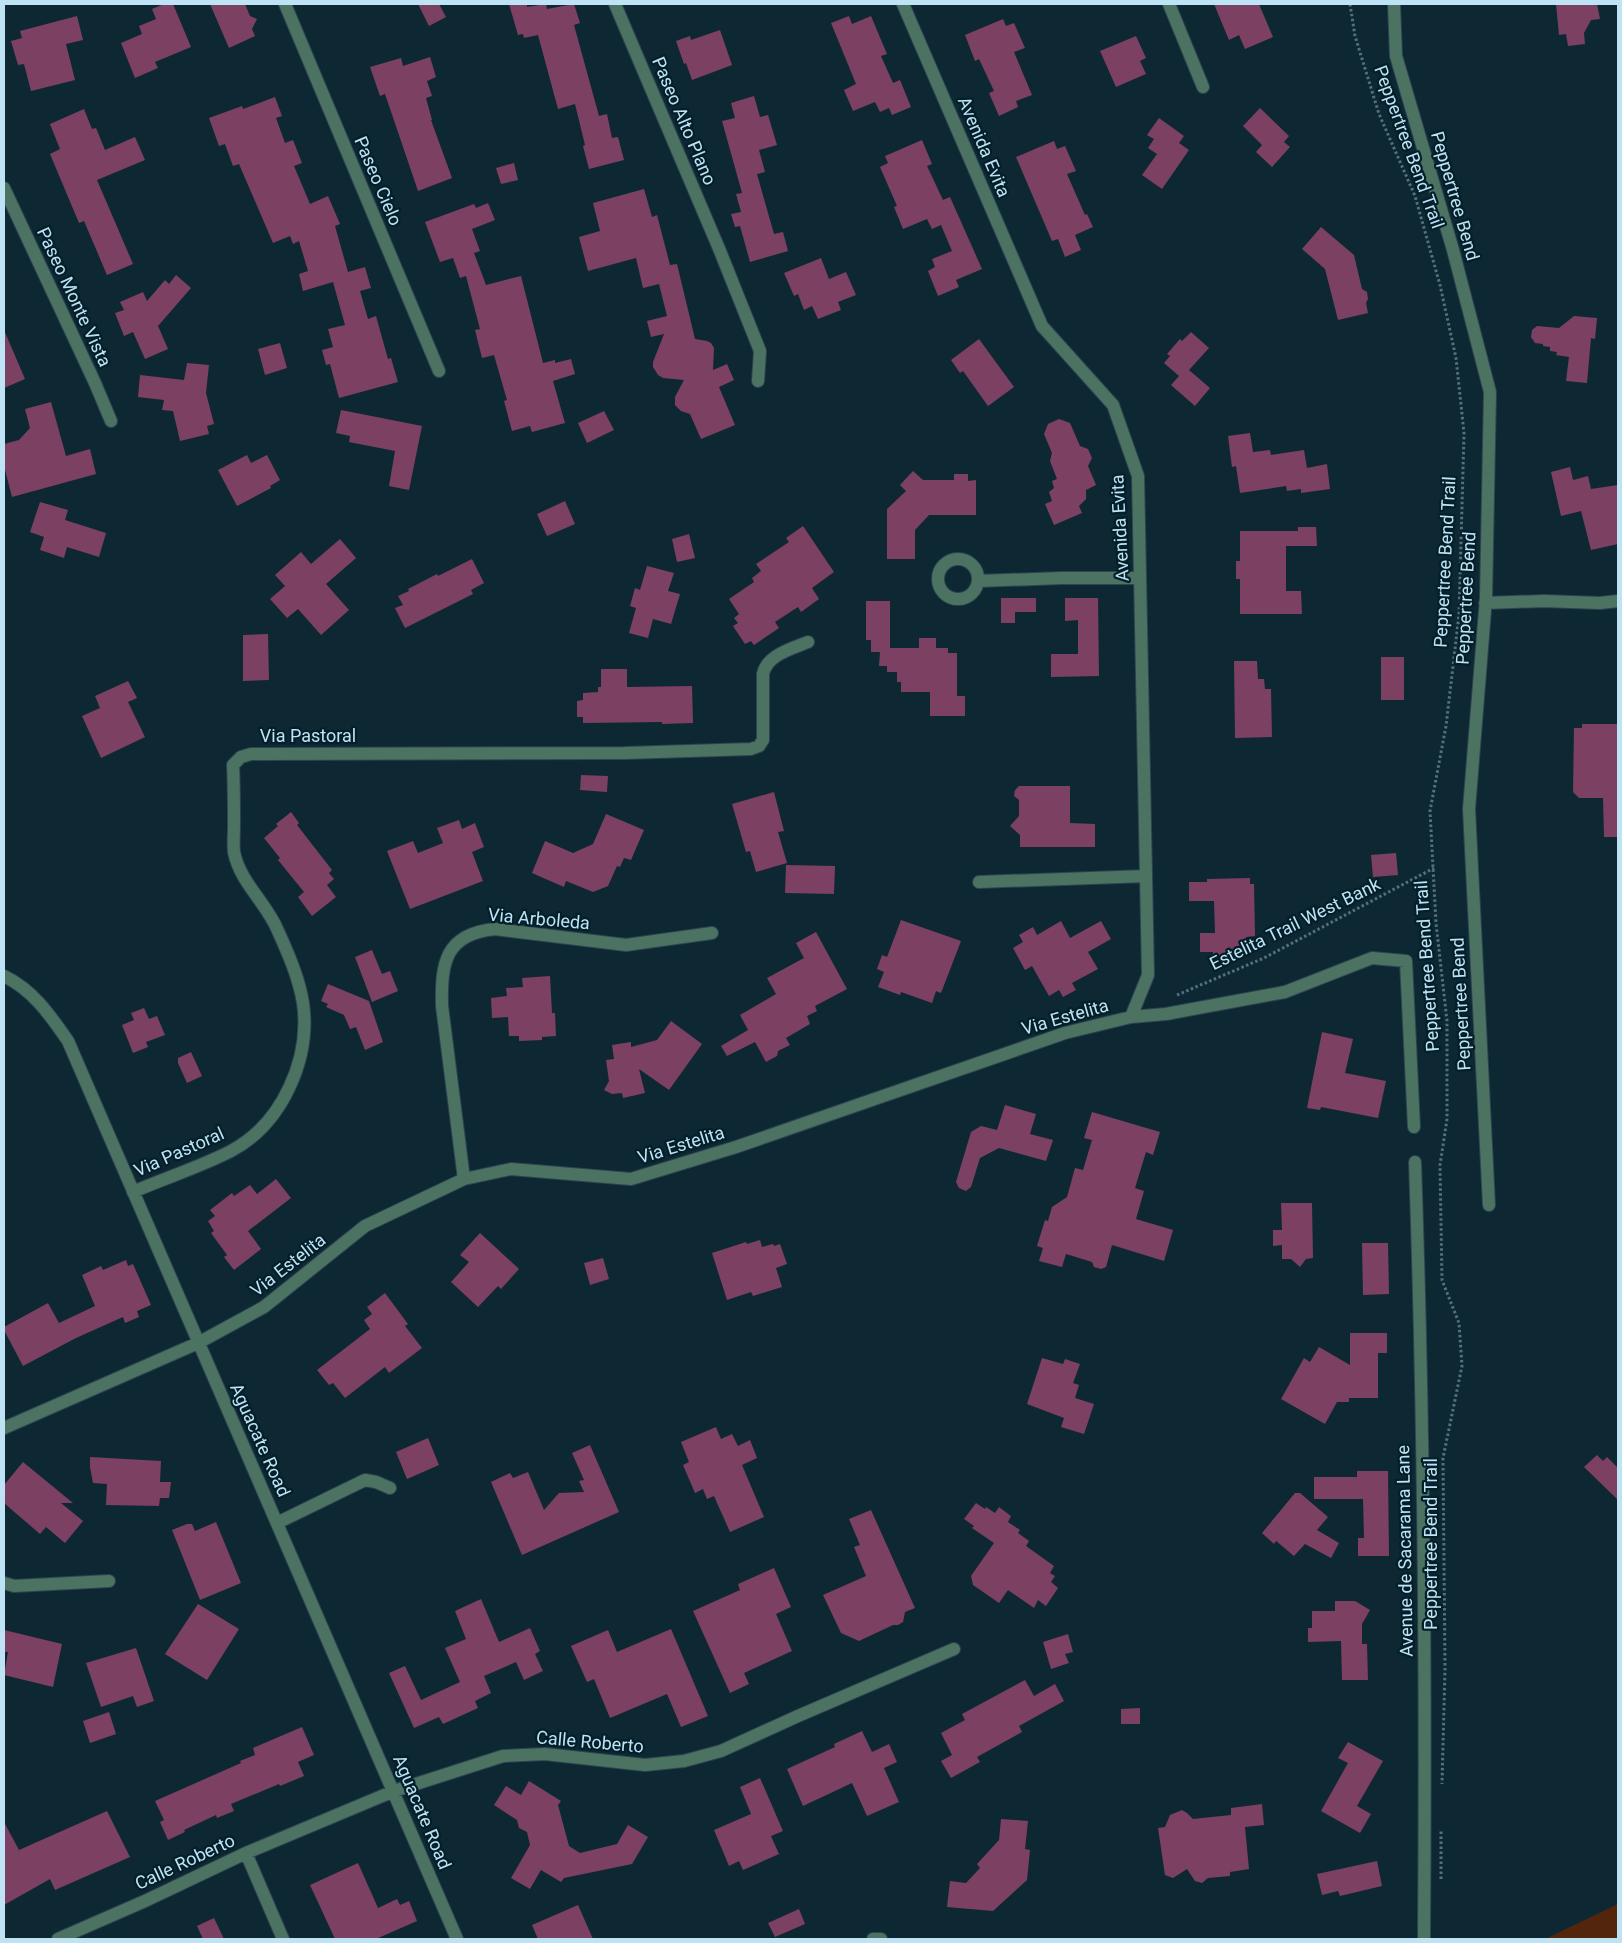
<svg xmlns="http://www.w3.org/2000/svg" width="1622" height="1943" viewBox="0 0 1622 1943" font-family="Roboto,sans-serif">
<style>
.green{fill:#53250d}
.building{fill:#7c4062}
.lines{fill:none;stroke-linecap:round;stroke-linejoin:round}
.minor-casing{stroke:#2a4652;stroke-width:14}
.path{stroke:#53717f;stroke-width:3;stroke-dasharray:2.5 2.5;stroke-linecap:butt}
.minor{stroke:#4c7362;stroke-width:12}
.labels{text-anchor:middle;stroke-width:4.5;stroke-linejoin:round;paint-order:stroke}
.street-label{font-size:18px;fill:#bde3f4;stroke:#041f29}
</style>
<rect width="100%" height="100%" fill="#0e2833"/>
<path class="green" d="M1618 1904V1939H1545Z"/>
<path class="building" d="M164 4H173L191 47 155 62 158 68 135 78 121 43 142 34 139 26 156 19 152 9Z
M210 4H245L250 16 257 19 252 29 255 36 229 48Z
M418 4H439L446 17 429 26Z
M509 4H527V7L546 4 547 9 574 4 580 23 574 25 599 116 607 114 612 138 618 137 624 160 589 169 583 146 585 145 575 104 558 109 538 35 524 38 523 34 518 35Z
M1214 4H1259L1273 37 1245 49 1239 35 1229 40Z
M1556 4H1597L1600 19 1591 20 1584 33 1585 44 1568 46 1566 34 1559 35Z
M77 16 83 40 66 44 75 80 31 91 24 64 18 65 11 41 22 38 20 31Z
M849 16 852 24 871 16 887 54 881 56 893 83 900 80 911 107 892 115 889 108 880 112 875 102 853 111 844 90 856 84 831 23Z
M1003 19 1006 26 1014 23 1025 48 1014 52 1032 95 1016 101 1018 107 999 116 989 93 994 91 979 59 975 61 965 35Z
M720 30 732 65 692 80 686 63 684 64 676 41 690 36 691 40Z
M1136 36 1146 58 1140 61 1146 74 1116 87 1100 51Z
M430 57 436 77 427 81 432 96 426 98 432 120H431L452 178 418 191 385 94 380 96 370 67 401 58 403 66Z
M754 96 760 117 768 115 777 145 759 150 765 172 757 174 774 234 783 232 788 251 750 262 740 226 735 227 731 214 741 212 736 194 742 193 722 121 735 118 731 103Z
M275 97 282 116 276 118 285 143 293 140 302 163 294 166 310 204 328 196 340 224 335 226 348 272 365 267 371 288 360 291 368 319 376 316 388 359 391 358 398 382 339 398 330 364 326 365 322 350 333 347 328 329 345 325 333 282 303 291 299 274 308 271 299 241 293 244 290 236 273 243 239 164 233 166 225 144 219 146 209 118 242 106 243 109Z
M1260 108 1289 136 1284 142 1290 147 1272 167 1256 152 1262 145 1243 126Z
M84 109 92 129 96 128 105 150 135 137 145 160 97 180 133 264 107 275 84 221 79 223 50 154 60 149 50 124Z
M1159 118 1184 136 1179 143 1189 150 1162 189 1142 175 1157 154 1148 148 1154 139 1147 135Z
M922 140 932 164 927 166 943 200 950 197 982 269 956 280 959 287 938 296 928 271 935 267 932 259 952 251 941 225 932 229 927 219 903 229 894 207 897 206 880 167 888 163 885 156Z
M1054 141 1057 149 1065 146 1076 171 1067 174 1085 215 1087 214 1093 227 1075 235 1081 250 1065 257 1058 239 1052 241 1016 157Z
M514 163 518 180 501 184 496 168Z
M644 189 652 217 657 215 670 265 677 264 695 339 707 341 711 343 714 348 713 370 727 364 734 380 719 387 735 425 701 439 690 414 681 411 675 405V397L684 380 663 378 658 375 653 367V362L664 334 651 337 647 321 667 316 659 284 643 288 636 258 588 271 579 237 600 231 593 203Z
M488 203 495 220 472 229 480 251 474 253 486 285 521 276 543 363 555 360V363L571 359 575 374 553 381 565 423 532 432 530 426 512 431 504 401 507 400 494 355 482 358 475 330 480 329 466 276 460 278 453 258 440 262 425 222 474 204 476 208Z
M1321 227 1354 255 1362 289 1367 292 1368 299 1366 303 1368 313 1338 320 1325 269 1302 249Z
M821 258 829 279 846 272 856 295 838 302 841 310 818 319 812 306 804 310 798 294 794 296 784 273Z
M176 275 191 288 158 326 168 349 145 359 133 332 124 336 115 313 124 310 120 302 143 292 147 301 165 280 169 284Z
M1574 316 1597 318 1595 339 1591 338 1587 383 1566 381 1569 357 1556 355 1557 352 1550 351V347L1543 346V344L1535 343 1531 337 1532 330 1537 326 1559 328Z
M4 330 25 379 4 388Z
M1191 332 1209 348 1189 370 1210 388 1195 406 1171 385 1179 376 1164 363 1170 356 1167 354 1180 339 1182 341Z
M979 339 1014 387 988 406 963 371 960 373 951 360Z
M280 343 287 368 265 375 258 349Z
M187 363 209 365 206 393 214 424 207 426 209 434 180 441 173 411 162 410 164 400 138 397 140 375 184 380Z
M51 402 66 456 90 449 96 474 12 497 4 466V444L19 440 30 428 25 409Z
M341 410 422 426 409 490 389 486 395 451 349 442 350 436 336 433Z
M604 411 614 430 587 443 578 423Z
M1059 419 1070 423 1080 446 1088 449 1092 458 1088 466 1096 485 1086 490V499L1079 506 1082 513 1054 525 1045 504 1052 501 1049 492 1054 488 1052 481 1057 479 1050 461 1052 453 1044 434 1048 424Z
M1250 433 1253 452 1270 450 1271 455 1304 450 1307 468 1327 464 1330 489 1301 493V489L1287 491 1286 486 1240 493 1236 466 1232 467 1228 436Z
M247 455 251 463 267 455 280 480 270 486 271 488 237 506 218 470Z
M1570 467 1573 480 1588 476 1591 489 1618 485V544L1591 550 1581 511 1561 516 1551 472Z
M913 471 923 480H954V474H968V481L976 480V515H929L915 530V559H887V509L906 491 900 485Z
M565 501 575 524 547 536 537 514Z
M40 502 68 510 65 520 106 533 99 557 67 547 64 558 40 550 44 537 30 532Z
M803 526 834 572 812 588 819 599 801 612 798 607 775 622 779 628 754 645 751 641 745 644 733 626 738 623 734 618 739 614 729 599 754 582 752 578 761 571 756 564 789 542 786 538Z
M1298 527H1316L1317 546H1286V591H1301L1302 614H1240V579H1236V561H1240V531H1298Z
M689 534 695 558 677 562 672 539Z
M340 539 356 558 326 584 349 610 321 635 298 609 287 618 270 599 285 586 275 575 301 552 311 564Z
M472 559 484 583 471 590 473 594 405 628 395 608 403 605 398 596 409 591 408 589 437 574 438 576Z
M647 566 674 573 668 591 680 594 671 624 653 619 648 638 629 633 636 608 630 606 635 588 640 590Z
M1001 598H1036V612H1015V623H1001Z
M1065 598H1098L1099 676 1051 677V654H1078V620L1065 621Z
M866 601H890V648H919V638H936V648H948V653H957V696H965V716H930V692H901V682H897V672H887V666H879L880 652H871V640H866Z
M268 634 269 680 243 681V635Z
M1381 657H1404V700H1381Z
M1234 661H1257L1258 679H1264L1265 689H1271L1272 737 1235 738Z
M601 669H627V687L692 686 693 723 662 724V722L583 723V717H577V701L583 700V693L598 692V687H601Z
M128 681 137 698 128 702 145 737 101 758 82 716 100 708 95 696Z
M1582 724H1618V837H1604L1603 798H1579L1573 792 1574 728H1582Z
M581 775 608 776 607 792 580 790Z
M1019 786H1070V823L1095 824V847H1020V835L1010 826 1019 816V800L1014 796 1015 790Z
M774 792 784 831 778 832 787 863 756 872 750 851 746 852 732 804Z
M291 812 299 823 297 825 332 870 329 873 334 879 327 885 336 897 312 916 298 897 304 892 278 860 280 858 264 838 278 826 276 824Z
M606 814 644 830 631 860 624 858 620 867 617 866 608 886 593 892 566 881 564 887 532 873 545 841 573 853 593 844Z
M459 820 462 829 475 823 484 847 472 852 483 881 410 909 387 851 413 841 418 853 443 843 437 828Z
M1396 853 1398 875 1373 877 1371 855Z
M786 865 835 866 834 894 785 893Z
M1250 878V884H1254L1255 936 1246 937V953H1229V958L1213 959V952H1200V933H1215L1214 901H1189V882H1207V879Z
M901 920 961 941 941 993 936 991 932 1003 901 992 900 995 878 987 884 972 877 969 882 955 887 957Z
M1061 921 1070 938 1101 921 1111 939 1088 952 1098 969 1072 983 1076 990 1063 997 1059 990 1049 996 1032 966 1025 970 1013 948 1023 942 1019 935 1033 927 1037 935Z
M816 932 847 989 815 1006 817 1011 807 1016 810 1024 786 1038 790 1045 778 1051 777 1056 766 1062 755 1042 727 1056 721 1046 748 1030 740 1015 776 994 767 978 804 958 796 943Z
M372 950 382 974 390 971 398 991 372 1002 355 957Z
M550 976 552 1013H555L556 1036 542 1037V1040L519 1041V1036H509L508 1017 492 1018 491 998 507 996 506 988 523 987 522 978Z
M328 984 369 1001 383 1042 365 1050 356 1027 350 1029 344 1015 326 1007 328 1004 321 1001Z
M144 1008 149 1019 157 1016 165 1035 146 1042 148 1047 133 1053 122 1025 134 1020 131 1013Z
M671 1021 702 1044 669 1090 639 1069 645 1093 623 1098 622 1093 612 1094 604 1090 609 1081 606 1060 614 1059 612 1045 631 1042V1047L657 1040Z
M1322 1032 1353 1039 1345 1073 1386 1081 1378 1118 1321 1107 1320 1110 1307 1108Z
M191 1052 202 1076 187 1083 178 1063V1058Z
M1005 1105 1036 1114 1030 1134 1053 1140 1046 1161 999 1148 980 1158 971 1187 966 1191 959 1188 956 1182 971 1132 981 1126 997 1130Z
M1092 1112 1160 1132 1153 1155 1146 1152 1135 1188 1144 1191 1136 1219 1173 1230 1164 1261 1112 1245 1106 1267 1101 1269 1094 1267 1092 1262 1066 1254 1062 1267 1039 1261 1043 1248 1037 1246 1045 1220 1048 1221 1052 1207 1067 1197 1075 1168 1083 1170 1092 1140 1084 1138Z
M276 1179 291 1198 248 1231 261 1249 234 1270 224 1257 227 1255 211 1233 214 1231 208 1221 215 1216 210 1210 232 1193 234 1196 250 1185 257 1194Z
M1281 1203H1312L1313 1258 1306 1259 1300 1267 1291 1259H1282V1245L1273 1246V1230H1282Z
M480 1233 519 1269 501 1289 498 1286 478 1307 451 1282 469 1262 460 1255Z
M760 1240 762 1247 773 1244 774 1246 780 1244 787 1264 776 1268 782 1287 753 1296 751 1292 727 1300 712 1253 746 1242 747 1244Z
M1362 1243H1388L1389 1294 1363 1295Z
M603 1258 609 1279 590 1285 584 1263Z
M126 1260 128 1266 133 1264 151 1305 137 1311 139 1317 125 1323 123 1317 76 1338 23 1366 4 1330V1327L48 1303 59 1323 95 1306 82 1275 101 1266 103 1270Z
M385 1293 408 1324 405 1326 422 1348 389 1373 385 1367 345 1398 333 1383 329 1385 317 1370 370 1329 364 1320 372 1314 367 1307Z
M1350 1333H1387V1353H1378V1398H1349V1402H1337L1325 1424 1281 1399 1304 1358 1310 1362 1319 1347 1350 1365Z
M1042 1358 1063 1364 1065 1359 1080 1364 1073 1383 1079 1385 1075 1398 1094 1404 1084 1434 1061 1427 1064 1418 1027 1404Z
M716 1427 721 1439 732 1434 738 1446 750 1440 757 1458 742 1465 764 1517 730 1532 714 1496 707 1499 703 1489 695 1493 683 1465 689 1462 681 1442Z
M428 1438 439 1465 407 1479 396 1452Z
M590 1445 619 1512 522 1555 491 1482 510 1473 513 1478 528 1472 544 1510 559 1493 584 1492 579 1481 584 1480 572 1453Z
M1597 1455 1603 1461 1607 1457 1618 1468V1500L1584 1467Z
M90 1457 161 1461 160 1482H171L169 1498H160L159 1506 106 1505 107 1484 93 1483 90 1467Z
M23 1462 73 1503H61L83 1521 65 1543 46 1527 40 1534 4 1503V1485Z
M1357 1471H1388L1389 1556H1358V1538H1364L1363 1499H1314V1477H1357Z
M1295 1493H1300L1328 1517 1317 1530 1339 1543 1331 1558 1305 1544 1294 1556 1276 1541 1274 1544 1262 1533Z
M976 1503 985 1509 986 1507 995 1513 999 1507 1011 1516 1008 1522 1020 1530 1018 1533 1029 1541 1026 1546 1054 1566 1050 1573 1055 1576 1051 1582 1058 1588 1046 1606 1038 1600 1034 1608 1008 1590 999 1603 973 1585 971 1576 994 1543 972 1528 974 1526 964 1519Z
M871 1510 915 1608 905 1612 903 1622 898 1625H893L859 1641 841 1633 823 1595 866 1576 854 1547 860 1545 849 1519Z
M216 1522 241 1583 200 1600 172 1530 187 1524H192L195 1531Z
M774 1568 791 1607 776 1614 792 1651 744 1673 749 1684 730 1693 693 1611 740 1590 738 1584Z
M481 1599 499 1642 530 1628 540 1651 535 1654 543 1671 524 1680 516 1662 484 1676 491 1693 475 1701 478 1708 443 1724 439 1717 414 1728 389 1673 405 1666 421 1700 460 1682 445 1648 466 1639 455 1611Z
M1335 1601H1355L1370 1610 1362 1624V1644H1367L1368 1680H1342L1341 1641 1308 1642V1628H1312V1611H1335Z
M198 1604 239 1629 207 1680 165 1654Z
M671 1629 708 1716 681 1727 667 1694 610 1718 594 1679 587 1682 571 1646 608 1630 617 1652Z
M4 1630 62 1644 53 1687 4 1675 8 1652H4Z
M1068 1634 1073 1652 1065 1654 1069 1663 1051 1669 1043 1642Z
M136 1648 154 1701 137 1707 133 1696 101 1707 86 1663Z
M1025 1680 1034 1696 1055 1684 1064 1701 1019 1726 1022 1732 977 1757 980 1762 951 1778 941 1761 952 1755 941 1733 965 1720 962 1714Z
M1140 1708V1724H1121V1709Z
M109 1712 116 1734 90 1743 83 1721Z
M302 1727 314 1755 298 1762 304 1776 280 1786 279 1784 231 1804 234 1811 217 1818 216 1815 184 1830 185 1832 168 1840 160 1822 164 1820 155 1801 241 1763 240 1761 255 1755 253 1748Z
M862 1731 872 1752 889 1744 897 1762 884 1768 899 1802 867 1816 852 1783 803 1806 787 1769 835 1747 834 1744Z
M1348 1742 1383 1761 1357 1806 1371 1814 1360 1833 1321 1811 1348 1763 1338 1758Z
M760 1778 783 1831 771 1836 779 1854 743 1870 739 1861 729 1866 714 1830 751 1814 740 1787Z
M529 1781 561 1801 558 1805 569 1846 580 1853 617 1844 628 1825 648 1837 632 1864 564 1878 561 1882 541 1870 530 1889 511 1878 530 1845 527 1832 519 1828 517 1820 494 1805 506 1786 521 1795Z
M1262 1804 1264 1825 1245 1827 1249 1869 1230 1872V1876L1208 1878 1202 1883 1195 1881 1187 1869 1173 1878 1165 1875 1158 1828 1165 1827 1170 1815 1182 1810 1187 1813 1193 1819 1231 1815V1808Z
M107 1811 130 1857 55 1890 50 1879 4 1905V1822L19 1850Z
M1001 1819 1028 1821 1025 1849 1030 1850 1027 1880 993 1911 947 1907 950 1881 966 1883 980 1868 977 1864 999 1840Z
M1377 1861 1382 1886 1340 1896 1338 1891 1322 1895 1317 1874Z
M358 1863 378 1908 397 1899 400 1905 409 1901 417 1921 376 1939H335L310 1885Z
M578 1905 593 1939H538L532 1925Z
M799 1909 805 1924 775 1937 768 1923Z
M214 1918 224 1939H203L197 1926Z"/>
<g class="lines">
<defs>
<path id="minor" d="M285 4 439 371
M615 4 720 251 760 351 758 381
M903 4 1042 326 1113 405 1138 476 1148 975 1131 1017
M1169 4 1203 87
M1394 4 1396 56 1453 250 1490 392 1486 598 1469 809 1489 1205
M4 188 95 383 111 421
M938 579a20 20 0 1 1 40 0a20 20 0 1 1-40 0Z
M978 581 1062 578H1140
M1485 603 1544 601 1600 603 1618 601
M979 882 1146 876
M4 976C33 990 50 1015 68 1041L457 1939
M1415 1162C1424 1421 1426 1680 1424 1939
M464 1179 442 1006C441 963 445 934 495 929L626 945 712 933
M133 1192C165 1178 200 1167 231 1151 282 1124 311 1059 303 1003 299 978 288 953 278 931 267 903 240 883 234 852 233 844 234 834 234 826 234 806 234 785 233 765L241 757 251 754 625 753 751 749 759 746 763 740V674C767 655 791 649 808 642
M4 1428 198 1343 264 1307 365 1226 464 1179 511 1169 631 1179 736 1147 1065 1033 1131 1017 1166 1014 1285 992 1372 958 1406 961 1414 1127
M277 1523 365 1480 376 1482 390 1488
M4 1583 14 1586 109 1581
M246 1853 283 1939
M58 1939 145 1901 246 1853 394 1791 503 1756 545 1754 645 1765 684 1761 721 1751 798 1716 954 1649
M873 1939H881"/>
</defs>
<use href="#minor" class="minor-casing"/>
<path class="path" d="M1350 4 1355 36 1379 114 1415 196 1440 285 1456 358 1464 433 1459 615 1446 726 1430 811 1436 923 1447 1021V1119L1440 1165 1442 1280 1459 1323 1462 1366 1443 1458 1445 1668 1442 1784
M1177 995 1264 958 1434 868
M1441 1879V1831"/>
<use href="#minor" class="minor"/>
</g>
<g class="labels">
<g class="street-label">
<text transform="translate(684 121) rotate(67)" y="6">Paseo Alto Plano</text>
<text transform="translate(984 147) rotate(67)" y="6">Avenida Evita</text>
<text transform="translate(1409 147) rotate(70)" y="6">Peppertree Bend Trail</text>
<text transform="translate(378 181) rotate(67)" y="6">Paseo Cielo</text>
<text transform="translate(1455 196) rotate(74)" y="6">Peppertree Bend</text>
<text transform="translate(74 297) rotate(65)" y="6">Paseo Monte Vista</text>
<text transform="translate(1120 528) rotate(-93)" y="6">Avenida Evita</text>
<text transform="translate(1445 562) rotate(-87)" y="6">Peppertree Bend Trail</text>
<text transform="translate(1466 598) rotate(-87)" y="6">Peppertree Bend</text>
<text x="308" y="742">Via Pastoral</text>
<text transform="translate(539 919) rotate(5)" y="6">Via Arboleda</text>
<text transform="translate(1295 924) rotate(-26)" y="6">Estelita Trail West Bank</text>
<text transform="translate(1427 966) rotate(-94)" y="6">Peppertree Bend Trail</text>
<text transform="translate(1461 1004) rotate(-93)" y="6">Peppertree Bend</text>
<text transform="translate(1065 1017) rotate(-16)" y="6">Via Estelita</text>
<text transform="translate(681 1145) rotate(-17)" y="6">Via Estelita</text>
<text transform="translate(179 1152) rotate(-24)" y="6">Via Pastoral</text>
<text transform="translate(288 1265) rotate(-38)" y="6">Via Estelita</text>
<text transform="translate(260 1440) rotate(66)" y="6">Aguacate Road</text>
<text transform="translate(1431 1544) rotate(-90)" y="6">Peppertree Bend Trail</text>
<text transform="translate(1405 1551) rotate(-91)" y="6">Avenue de Sacarama Lane</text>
<text transform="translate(590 1742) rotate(5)" y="6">Calle Roberto</text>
<text transform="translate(422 1812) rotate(67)" y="6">Aguacate Road</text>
<text transform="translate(185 1862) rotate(-25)" y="6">Calle Roberto</text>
</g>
</g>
<rect width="1622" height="1943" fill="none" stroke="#bde3f4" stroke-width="10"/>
</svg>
